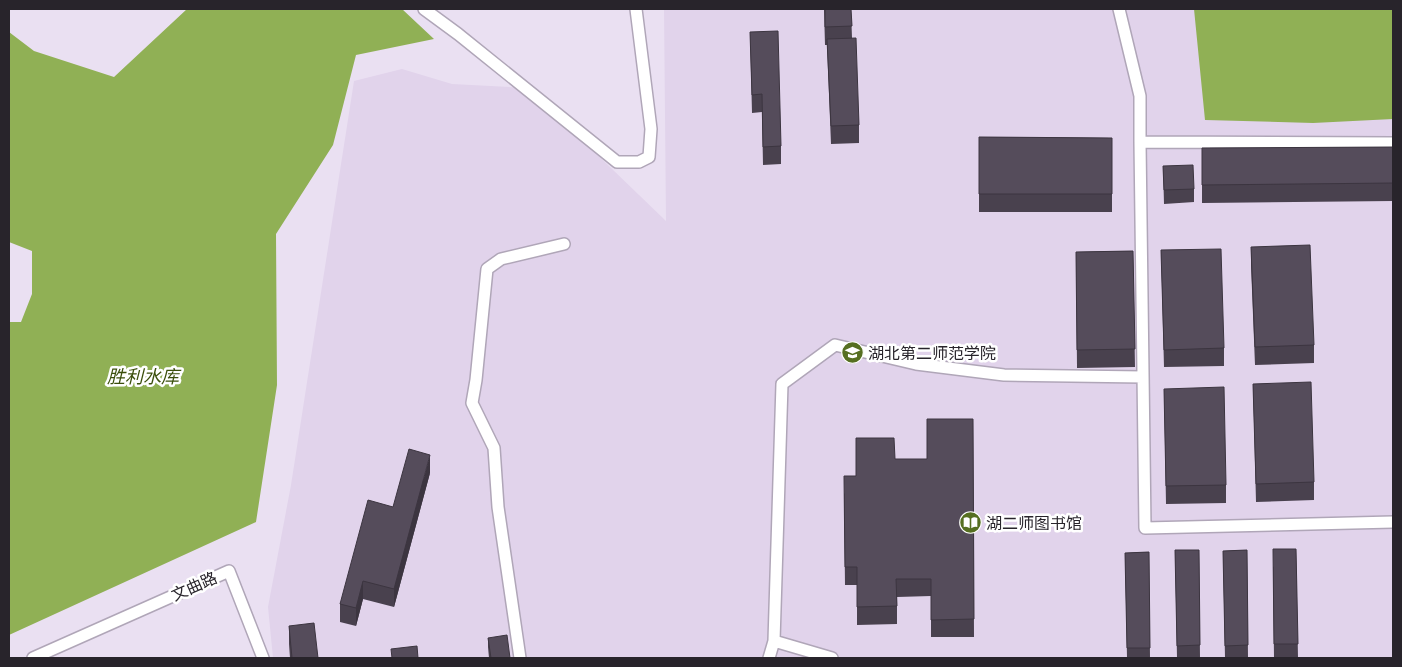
<svg xmlns="http://www.w3.org/2000/svg" width="1402" height="667" viewBox="0 0 1402 667" font-family="Poppins,'Noto Sans SC',sans-serif">
<style>
.built{fill:#e1d3eb}
.water{fill:#90b055}
.lines{fill:none;stroke-linecap:round;stroke-linejoin:round}
.minor-casing{stroke:#b0a6b8;stroke-width:14}
.minor{stroke:#fff;stroke-width:11}
.wall{fill:#49414e}
.shaded-wall{fill:#3c3540}
.building{fill:#554c5b;stroke:#3c3540}
.labels{text-anchor:middle;stroke-width:5;stroke-linejoin:round;paint-order:stroke}
.poi-label{font-size:16px;fill:#28242b;stroke:#fff;text-anchor:start}
.street-label{font-size:16px;fill:#28242b;stroke:#fff}
.water-label{font-size:18px;font-style:italic;fill:#3b4f0c;stroke:#fff}
</style>
<rect width="100%" height="100%" fill="#eae0f2"/>
<path class="built" d="M664 9H1393V658H273L268 607 291 485 354 81 402 69 452 84 528 88 666 221Z"/>
<path class="water" d="M187 9H402L434 39 356 55 333 145 276 234 277 385 256 522 9 635V322H21L32 294V251L9 242V32L34 51 114 77Z
M1194 9H1393V119L1313 123 1205 120Z"/>
<g class="lines">
<defs>
<path id="minor" d="M424 9 458 34 617 162H639L649 157 651 129 636 9
M1119 9 1140 96V142
M1393 143 1140 142 1145 528 1393 522
M774 641 782 384 835 345 916 364 1004 375 1143 377
M33 658 229 571 263 658
M520 658 498 507 494 448 472 403 476 380 487 269 501 259 564 244
M769 658 774 641 832 658"/>
</defs>
<use href="#minor" class="minor-casing"/>
<use href="#minor" class="minor"/>
</g>
<path class="wall" d="M824 9H851L852 38 859 125V143L831 144 827 45H825Z
M750 32 781 146V164L763 165 762 112 752 113Z
M979 137 1112 138V212H979Z
M1393 147V201L1202 203V148Z
M1163 166 1194 189V202L1164 204Z
M1251 247 1314 345V363L1255 365 1251 265Z
M1161 250 1224 348V366L1164 367Z
M1133 251 1135 367 1077 368 1076 252Z
M1253 384 1314 482V500L1256 502Z
M1164 389 1226 485V503L1166 504Z
M973 419 974 637H931V596L897 597V624L857 625V585H845L844 494 856 476 895 459H927Z
M430 473 394 607 363 599 356 626 340 622V604L393 507Z
M1296 549 1298 658H1274L1273 567Z
M1175 550H1199L1200 658H1177Z
M1247 550 1248 658H1225L1223 551Z
M1149 552 1150 658H1127L1125 553Z
M289 626 318 658H290L289 644Z
M488 638 510 658H489L488 647Z"/>
<path class="shaded-wall" d="M430 455V473L394 607V589Z
M363 581V599L356 626V608Z"/>
<path class="building" d="M825 9H851L852 26 825 27Z
M778 31 781 146 763 147 762 94 752 95 750 32Z
M856 38 859 125 831 126 827 39Z
M979 137 1112 138V194H979Z
M1393 147V183L1202 185V148Z
M1193 165 1194 189 1164 190 1163 166Z
M1310 245 1314 345 1255 347 1251 247Z
M1221 249 1224 348 1164 350 1161 250Z
M1133 251 1135 349 1077 350 1076 252Z
M1311 382 1314 482 1256 484 1253 384Z
M1224 387 1226 485 1166 486 1164 389Z
M927 419H973L974 619 931 620V579H896L897 606 857 607V567H845L844 476H856V438H894L895 459H927Z
M409 449 430 455 394 589 363 581 356 608 340 604 368 500 393 507Z
M1273 549H1296L1298 644H1274Z
M1175 550H1199L1200 645 1177 646Z
M1247 550 1248 645 1225 646 1223 551Z
M1149 552 1150 648H1127L1125 553Z
M314 623 318 658H292L289 626Z
M507 635 510 658H491L488 638Z
M417 646 418 658H392L391 649Z"/>
<defs>
<symbol id="university-disc" viewBox="-11 -11 22 22"><circle r="9.5" fill="#566f21" stroke="#fff"/><path d="M0-5L7-2L0 1L-7-2ZM-4 1L0 2.5L4 1V4Q0 6-4 4Z" fill="#fff"/></symbol>
<symbol id="library-disc" viewBox="-11 -11 22 22"><circle r="9.5" fill="#566f21" stroke="#fff"/><path d="M-6-4Q-3-5.5-.7-3.5V5Q-3 3-6 4ZM6-4Q3-5.5 .7-3.5V5Q3 3 6 4Z" fill="#fff"/></symbol>
</defs>
<g fill-rule="evenodd">
<use href="#university-disc" x="840" y="340" width="25" height="25"/>
<use href="#library-disc" x="958" y="510" width="25" height="25"/>
</g>
<g class="labels">
<g class="poi-label">
<text x="868" y="359">湖北第二师范学院</text>
<text x="986" y="529">湖二师图书馆</text>
</g>
<g class="street-label">
<text transform="translate(194 586) rotate(-24)" y="6">文曲路</text>
</g>
<g class="water-label">
<text x="143" y="383">胜利水库</text>
</g>
</g>
<rect width="1402" height="667" fill="none" stroke="#28242b" stroke-width="20"/>
</svg>
